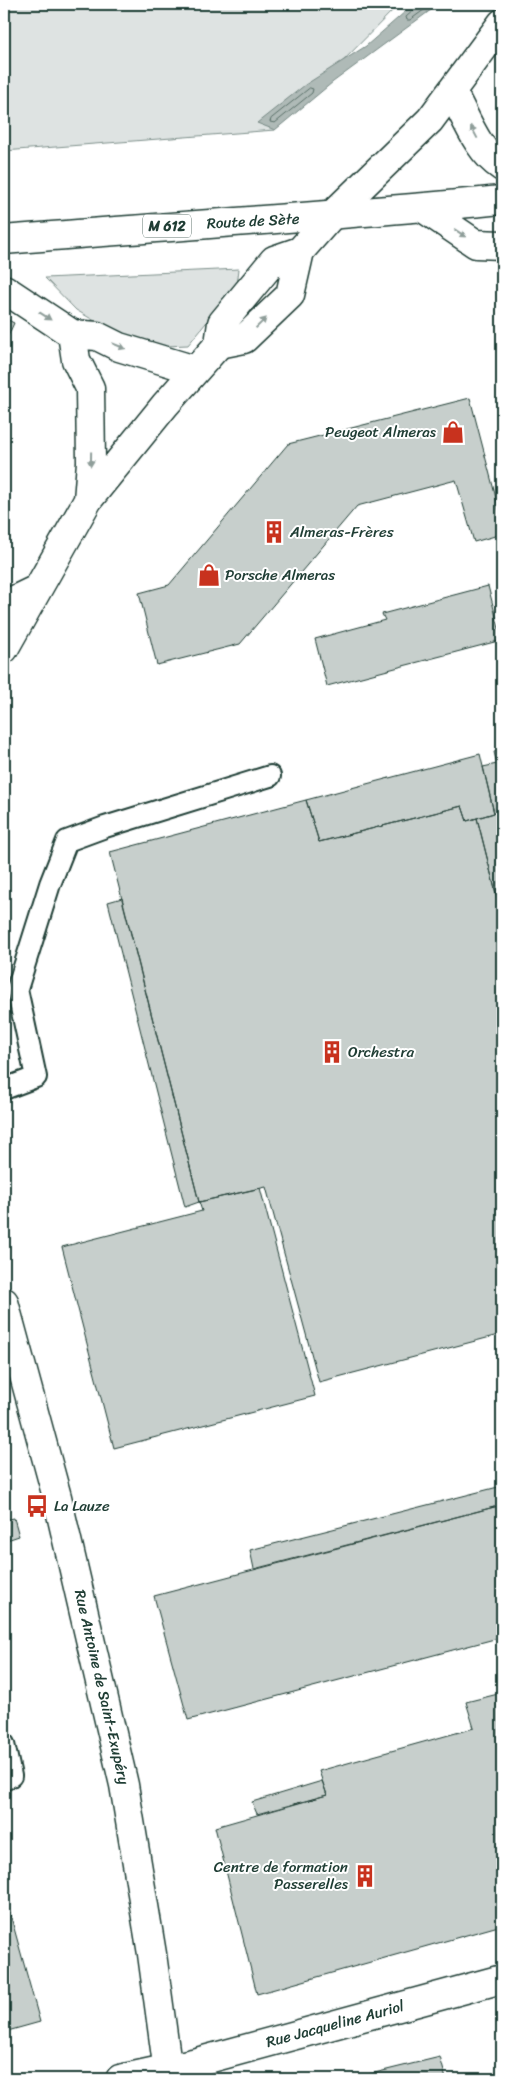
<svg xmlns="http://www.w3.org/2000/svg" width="506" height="2083" viewBox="0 0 506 2083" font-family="Sriracha,sans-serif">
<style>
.green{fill:#dee3e2;stroke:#7e908b}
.water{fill:#afbab7;stroke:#758883}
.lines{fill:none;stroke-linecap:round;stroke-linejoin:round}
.shore{stroke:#596f68;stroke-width:1}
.building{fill:#c7cfcc;stroke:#1f3d34}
.service-casing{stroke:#1f3d34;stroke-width:24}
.minor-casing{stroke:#1f3d34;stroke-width:31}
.tertiary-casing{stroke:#1f3d34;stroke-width:31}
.primary-casing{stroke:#1f3d34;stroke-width:31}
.service{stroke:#fff;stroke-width:20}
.minor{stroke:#fff;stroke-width:28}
.tertiary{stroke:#fff;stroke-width:28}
.primary{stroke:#fff;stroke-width:28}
.oneway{fill:#8f9e9a}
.labels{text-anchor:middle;stroke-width:4;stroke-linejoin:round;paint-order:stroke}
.shield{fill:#fff;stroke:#627771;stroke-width:1}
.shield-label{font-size:14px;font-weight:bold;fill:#1f3d34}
.street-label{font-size:15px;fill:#1f3d34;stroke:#fff}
.poi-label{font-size:15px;fill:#1f3d34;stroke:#fff;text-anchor:start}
</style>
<rect width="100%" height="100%" fill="#fff"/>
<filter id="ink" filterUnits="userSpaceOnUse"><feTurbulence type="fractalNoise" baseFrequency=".02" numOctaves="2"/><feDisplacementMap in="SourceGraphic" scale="10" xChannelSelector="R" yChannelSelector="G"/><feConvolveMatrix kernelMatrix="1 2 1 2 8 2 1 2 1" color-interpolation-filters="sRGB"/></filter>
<g filter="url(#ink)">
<path class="green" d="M4 4H399L275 130 4 151Z
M239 269 237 285 188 345 164 346 119 335 76 310 45 278Z"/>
<path class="water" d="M414 4H439L333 82 275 130 257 123 305 85 366 46Z"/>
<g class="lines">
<path class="shore" d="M416 4 415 9 406 17 407 20H410L432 4
M310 88 313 89 312 93 275 123 270 122 271 119Z"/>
</g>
<path class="building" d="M4 318 14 323 8 336 4 334Z
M470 398 502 521V534L474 542 456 480 357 506 240 644 157 665 139 593 169 585 288 444Z
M488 586 502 640 327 686 315 639 385 620 382 614Z
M502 750V917L477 818 494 813 483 767 497 764 494 752Z
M480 754 494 813 467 821 462 806 319 842 306 800Z
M306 800 319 842 462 806 467 821 477 818 502 917V1334L319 1382 266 1187 199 1202 110 852Z
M122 898 199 1202 185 1207 108 902Z
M260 1188 315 1396 114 1448 62 1247 202 1211 199 1202Z
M502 1486V1505L254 1569 250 1550Z
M502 1505V1637L188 1720 154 1596Z
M14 1518 19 1536 4 1541V1520Z
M502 1693V1925L257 1994 215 1827 327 1795 319 1771 474 1728 466 1702Z
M322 1781 327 1795 257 1814 252 1802Z
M9 1910 40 2022 4 2032V1911Z
M440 2057 446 2079H350Z"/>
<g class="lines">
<defs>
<path id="service" d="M4 1089 36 1077 17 989 50 884 67 841 105 827 270 776
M4 1744 11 1776 4 1780"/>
<path id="minor" d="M4 605 37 589
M120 2079 193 2063 502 1979"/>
<path id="tertiary" d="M4 289 72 334 76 360 90 388 91 462 88 500
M72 334 97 336 119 347 195 370
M219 344 244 339 290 295 300 251 331 216 430 120 502 23
M4 649 88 500 165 405 219 344 222 323 274 260 300 251
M4 1302 57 1497 124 1785 152 1954 169 2079"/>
<path id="primary" d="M452 92C466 117 477 151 502 167
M423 208 476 244 502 245
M4 240C170 226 336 216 502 200"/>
</defs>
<use href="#service" class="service-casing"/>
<use href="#minor" class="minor-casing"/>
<use href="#tertiary" class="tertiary-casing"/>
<use href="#primary" class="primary-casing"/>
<use href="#service" class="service"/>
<use href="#minor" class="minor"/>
<use href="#tertiary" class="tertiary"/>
<use href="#primary" class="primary"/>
</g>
<defs><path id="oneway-solid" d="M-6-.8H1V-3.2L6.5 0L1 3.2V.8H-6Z" transform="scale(1.25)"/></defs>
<g class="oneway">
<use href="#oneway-solid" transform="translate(474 132) rotate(-118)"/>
<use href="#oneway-solid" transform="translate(460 233) rotate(34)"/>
<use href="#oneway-solid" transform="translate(45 316) rotate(33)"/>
<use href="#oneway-solid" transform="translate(261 323) rotate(-44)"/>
<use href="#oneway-solid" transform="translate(119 346) rotate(22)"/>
<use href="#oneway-solid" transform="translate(91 459) rotate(91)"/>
</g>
</g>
<defs>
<symbol id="shop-bare" viewBox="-9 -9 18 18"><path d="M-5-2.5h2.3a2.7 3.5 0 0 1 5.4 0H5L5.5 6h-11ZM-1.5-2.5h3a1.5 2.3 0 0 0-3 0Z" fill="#c8321e" stroke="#fff" stroke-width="2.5" paint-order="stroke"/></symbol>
<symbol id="building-bare" viewBox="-9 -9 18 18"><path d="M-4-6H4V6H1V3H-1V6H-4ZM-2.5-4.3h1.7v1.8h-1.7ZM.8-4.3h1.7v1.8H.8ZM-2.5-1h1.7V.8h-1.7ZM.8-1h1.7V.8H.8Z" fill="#c8321e" stroke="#fff" stroke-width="2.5" paint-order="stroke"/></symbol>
<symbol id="bus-bare" viewBox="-9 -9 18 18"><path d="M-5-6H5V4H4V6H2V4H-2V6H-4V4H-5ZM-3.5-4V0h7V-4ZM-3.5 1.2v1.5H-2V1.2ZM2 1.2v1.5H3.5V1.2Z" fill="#c8321e" stroke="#fff" stroke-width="2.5" paint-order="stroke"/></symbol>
</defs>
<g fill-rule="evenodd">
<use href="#shop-bare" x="437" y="416" width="32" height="32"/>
<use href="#building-bare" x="258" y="516" width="32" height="32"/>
<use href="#shop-bare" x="193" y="559" width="32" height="32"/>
<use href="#building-bare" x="316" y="1036" width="32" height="32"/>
<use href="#bus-bare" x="21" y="1490" width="32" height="32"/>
<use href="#building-bare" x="349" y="1860" width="32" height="32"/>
</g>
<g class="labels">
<rect class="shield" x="143" y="214.5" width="48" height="23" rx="4"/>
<g class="shield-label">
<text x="167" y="231">M 612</text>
</g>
<g class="street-label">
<text transform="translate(253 221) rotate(-3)" y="5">Route de Sète</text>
<text transform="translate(102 1687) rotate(77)" y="5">Rue Antoine de Saint-Exupéry</text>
<text transform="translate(335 2024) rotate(-15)" y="5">Rue Jacqueline Auriol</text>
</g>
<g class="poi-label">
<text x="436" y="437" text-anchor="end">Peugeot Almeras</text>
<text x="290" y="537">Almeras-Frères</text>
<text x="225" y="580">Porsche Almeras</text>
<text x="348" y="1057">Orchestra</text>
<text x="54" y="1511">La Lauze</text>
<text x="348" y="1872" text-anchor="end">Centre de formation<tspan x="348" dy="17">Passerelles</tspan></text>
</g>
</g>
<rect width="506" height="2083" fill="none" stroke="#fff" stroke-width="20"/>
<rect x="10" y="10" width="486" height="2063" fill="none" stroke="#1f3d34" stroke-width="2" filter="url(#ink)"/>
</svg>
